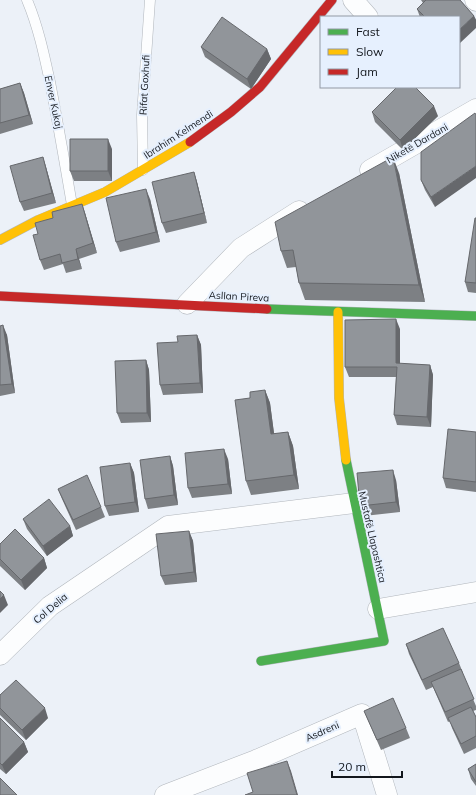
<svg xmlns="http://www.w3.org/2000/svg" width="476" height="795" viewBox="0 0 476 795" font-family="Mulish,sans-serif">
<style>
.lines{fill:none;stroke-linecap:round;stroke-linejoin:round}
.lane-casing{stroke:#b1b6bc;stroke-width:11}
.street-casing{stroke:#b1b6bc;stroke-width:21}
.fast-casing{stroke:#b1b6bc;stroke-width:10}
.slow-casing{stroke:#b1b6bc;stroke-width:10}
.jam-casing{stroke:#b1b6bc;stroke-width:10}
.lane{stroke:#fcfdfe;stroke-width:10}
.street{stroke:#fcfdfe;stroke-width:20}
.fast{stroke:#4caf50;stroke-width:9}
.slow{stroke:#ffc107;stroke-width:9}
.jam{stroke:#c62828;stroke-width:9}
.wall{fill:#7d8084}
.shaded-wall{fill:#66686c}
.building{fill:#91959a;stroke:#66686c}
.labels{text-anchor:middle;stroke-width:4;stroke-linejoin:round;paint-order:stroke}
.street-label{font-size:10px;fill:#13171d;stroke:#e6f0fe}
</style>
<rect width="100%" height="100%" fill="#ecf1f8"/>
<g class="lines">
<defs>
<path id="lane" d="M27 0C38 26 44 54 50 82 58 123 65 164 72 205
M143 170 142 115 150 0"/>
<path id="street" d="M353 0 368 17
M475 0 476 1
M370 170 476 109
M187 304 241 248 299 211
M378 609 476 592
M0 655 50 606 168 526 354 503
M165 795 256 760 362 714 387 795"/>
<path id="fast" d="M267 309 476 316
M261 661 384 641 346 460"/>
<path id="slow" d="M0 240 38 220 105 192 190 142
M338 312 339 398 346 460"/>
<path id="jam" d="M190 142 231 112 260 87 332 0
M0 296 267 309"/>
</defs>
<use href="#lane" class="lane-casing"/>
<use href="#street" class="street-casing"/>
<use href="#fast" class="fast-casing"/>
<use href="#slow" class="slow-casing"/>
<use href="#jam" class="jam-casing"/>
<use href="#lane" class="lane"/>
<use href="#street" class="street"/>
<use href="#fast" class="fast"/>
<use href="#slow" class="slow"/>
<use href="#jam" class="jam"/>
</g>
<path class="wall" d="M421 0H460L474 16 476 20V28L459 17H420L417 9 423 3Z
M201 47 267 49 271 59 251 89 205 57Z
M20 83 24 93 33 124 0 134V89Z
M372 112 438 116 403 150 375 122Z
M112 149V181H74L70 171Z
M421 152 435 207 425 190 421 180Z
M43 157 46 167 56 203 24 211 20 202Z
M194 172 197 182 207 223 166 233 162 223Z
M399 173 425 302 305 300 299 283 296 267 287 268 281 251Z
M150 199 160 242 120 252 116 242Z
M82 204 85 213 97 253 79 259 82 269 66 273 63 264 44 270 40 260 38 234 53 218Z
M476 218V293L468 292 465 282Z
M0 326 7 335 15 393 0 396Z
M400 329V364L430 365 433 375 431 427 397 425 394 415 396 377H349L345 367Z
M197 335 201 345 203 393 163 395 160 385 178 342Z
M146 360 149 370 151 422 121 423 117 413Z
M265 390 270 403 274 434 288 432 293 446 299 489 251 495 246 481 250 398Z
M476 432V492L446 488 443 478Z
M170 456 173 466 178 505 148 509 145 499Z
M228 459 232 494 192 498 188 488Z
M130 463 134 473 139 512 109 516 105 506Z
M396 480 400 512 364 516 360 506Z
M58 489 101 507 105 517 76 530 62 499Z
M23 519 70 526 73 536 47 556 27 529Z
M189 531 193 541 197 582 165 585 161 576Z
M0 544 44 558 47 568 25 590 0 566Z
M406 644 459 663 463 673H462L476 706V710L473 711 476 717V748L464 754 452 728 450 721 448 722 433 687 426 690 409 654Z
M0 708 48 718 26 740 0 715Z
M364 711 406 728 410 738 381 750Z
M0 718 24 742 28 752 6 774 0 769Z
M476 764V786L471 779 468 769Z"/>
<path class="shaded-wall" d="M474 16 476 20V28L459 44V30Z
M267 49 271 59 251 89 247 79Z
M20 83 24 93 33 124 29 115Z
M434 106 438 116 403 150 400 140Z
M108 139 112 149V181L108 171Z
M43 157 46 167 56 203 52 193Z
M393 157 399 173 425 302 419 285Z
M476 166V178L435 207 431 197Z
M194 172 197 182 207 223 204 213Z
M146 189 150 199 160 242 156 232Z
M82 204 85 213 97 253 93 243Z
M76 249 82 269 78 259Z
M396 319 400 329V373L396 363Z
M3 325 7 335 15 393 12 384Z
M197 335 201 345 203 393 200 383Z
M146 360 149 370 151 422 147 413Z
M430 365 433 375 431 427 427 417Z
M265 390 270 403 276 448 271 434Z
M288 432 293 446 299 489 294 475Z
M224 449 228 459 232 494 228 484Z
M170 456 173 466 178 505 174 495Z
M130 463 134 473 139 512 135 502Z
M393 470 396 480 400 512 396 502Z
M70 526 73 536 47 556 43 546Z
M189 531 193 541 197 582 194 572Z
M44 558 47 568 25 590 21 580Z
M4 595 8 605 0 613V599Z
M45 708 48 718 26 740 22 730Z
M24 742 28 752 6 774 2 765Z
M287 761 291 771 298 795H297Z"/>
<path class="building" d="M426 0H460L474 16 459 30V17H425L417 9Z
M222 17 267 49 247 79 201 47Z
M20 83 29 115 0 123V89Z
M397 87H415L434 106 400 140 372 112Z
M475 113 476 115V166L431 197 421 180V152Z
M70 139H108V171H70Z
M43 157 52 193 20 202 10 166Z
M393 157 419 285 299 283 293 250 281 251 275 222Z
M194 172 204 213 162 223 152 182Z
M146 189 156 232 116 242 106 198Z
M82 204 93 243 76 249 78 259 62 263 60 254 40 260 33 235 38 234 35 223 53 218 52 212Z
M475 218H476V283L465 282Z
M396 319V363L430 365 427 417 394 415 397 367H345V320Z
M3 325 12 384 0 385V326Z
M197 335 200 383 160 385 157 343 178 342 177 336Z
M146 360 147 413H117L115 361Z
M265 390 271 434 288 432 294 475 246 481 235 400 250 398V392Z
M448 429 476 432V482L443 478Z
M224 449 228 484 188 488 185 453Z
M170 456 174 495 145 499 140 460Z
M130 463 135 502 105 506 100 467Z
M393 470 396 502 360 506 357 473Z
M87 475 101 507 73 520 58 489Z
M49 499 70 526 43 546 23 519Z
M15 529 44 558 21 580 0 559V544Z
M189 531 194 572 161 576 156 534Z
M0 591 4 595 0 599Z
M443 628 459 663 422 680 406 644Z
M461 669 474 699 445 712 431 682Z
M16 680 45 708 22 730 0 708V695Z
M393 698 406 728 377 740 364 711Z
M471 707 476 717V736L461 744 448 718Z
M0 718 24 742 2 765 0 763Z
M287 761 297 795H245L253 792 247 773Z
M476 764V782L468 769Z
M0 778 17 795H0Z"/>
<g class="labels">
<g class="street-label">
<text transform="translate(144 85) rotate(-87)" y="4">Rifat Goxhufi</text>
<text transform="translate(54 102) rotate(78)" y="4">Enver Kukaj</text>
<text transform="translate(178 134) rotate(-33)" y="4">Ibrahim Kelmendi</text>
<text transform="translate(417 143) rotate(-30)" y="4">Niketë Dardani</text>
<text transform="translate(239 296) rotate(3)" y="4">Asllan Pireva</text>
<text transform="translate(373 537) rotate(77)" y="4">Mustafë Llapashtica</text>
<text transform="translate(50 608) rotate(-40)" y="4">Col Delia</text>
<text transform="translate(322 731) rotate(-24)" y="4">Asdreni</text>
</g>
</g>
<rect x="320" y="16" width="140" height="72" fill="#e6f0fe" stroke="#9299a4"/>
<rect x="328" y="29" width="20" height="6" fill="#4caf50" stroke="#9299a4"/>
<text x="356" y="36" font-size="12" fill="#13171d">Fast</text>
<rect x="328" y="49" width="20" height="6" fill="#ffc107" stroke="#9299a4"/>
<text x="356" y="56" font-size="12" fill="#13171d">Slow</text>
<rect x="328" y="69" width="20" height="6" fill="#c62828" stroke="#9299a4"/>
<text x="356" y="76" font-size="12" fill="#13171d">Jam</text>
<path d="M332 771v6h70v-6" fill="none" stroke="#13171d" stroke-width="2"/>
<text x="338" y="771" font-size="12" fill="#13171d" stroke="#e6f0fe" stroke-width="3" paint-order="stroke">20 m</text>
</svg>
